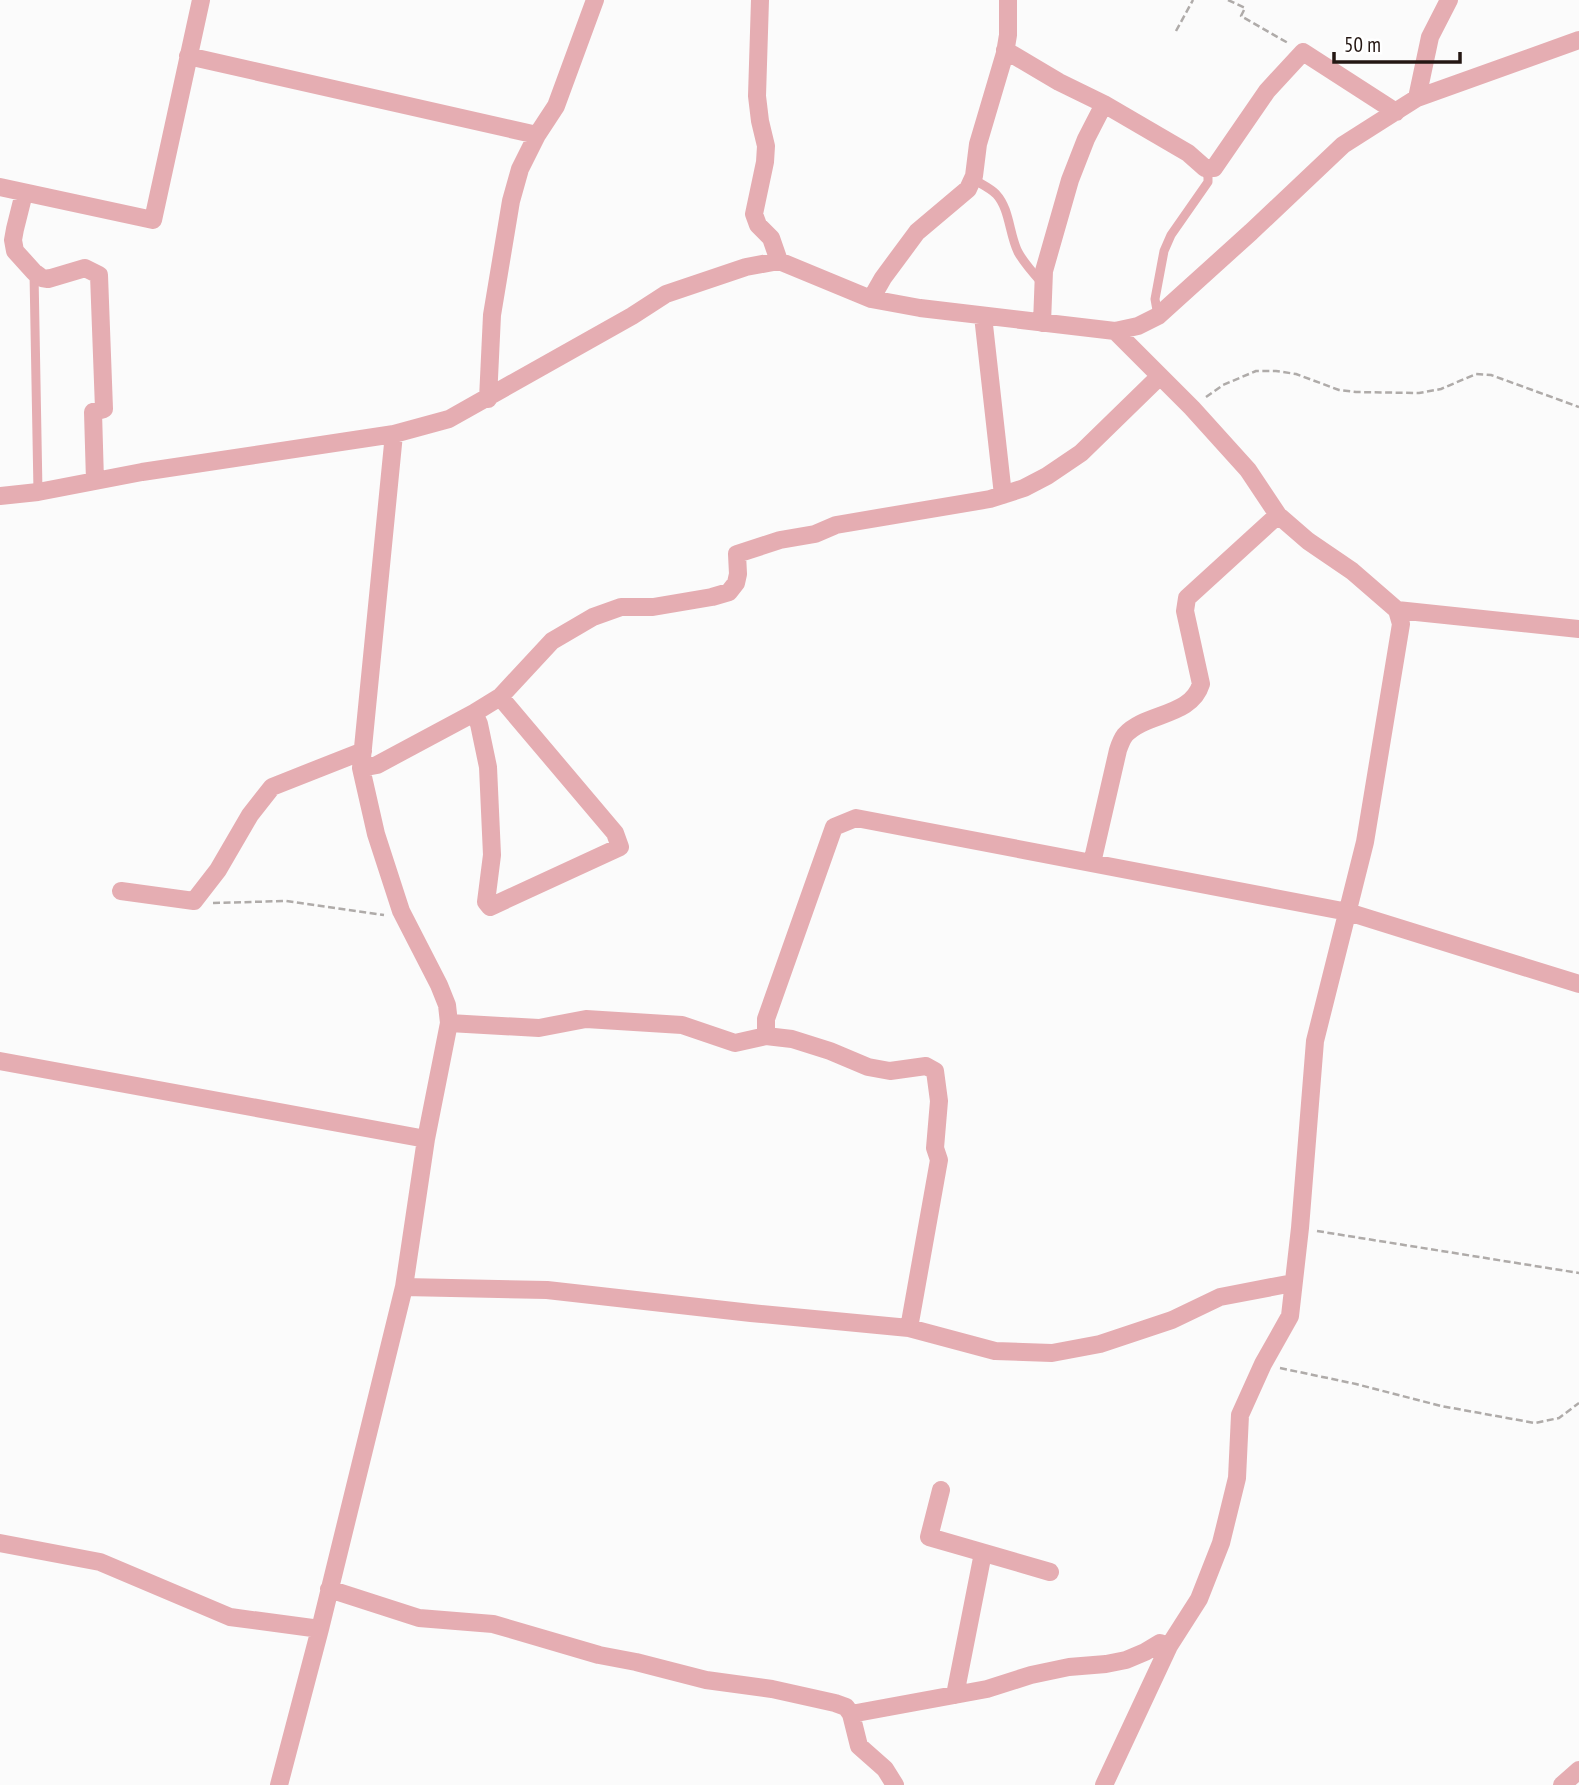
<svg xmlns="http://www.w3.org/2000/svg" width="1579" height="1785" viewBox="0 0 1579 1785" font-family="'PT Sans Narrow',sans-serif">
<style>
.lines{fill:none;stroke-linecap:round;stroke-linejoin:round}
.path{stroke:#afaba9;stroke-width:2.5;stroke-dasharray:7 3.5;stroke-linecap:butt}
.lane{stroke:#e5adb2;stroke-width:9}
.street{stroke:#e5adb2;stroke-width:18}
</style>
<rect width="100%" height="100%" fill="#fbfbfb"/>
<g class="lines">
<path class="path" d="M1228 0 1245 8 1241 16 1288 43
M1176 31 1193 0
M1206 397 1223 385 1256 371H1276L1296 374 1339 390 1356 392 1419 393 1441 389 1476 374 1491 375 1579 407
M213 903 286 901 384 915
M1317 1231 1579 1273
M1280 1368 1356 1384 1441 1406 1535 1423 1559 1418 1579 1403"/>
<path class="lane" d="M973 179C981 184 990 188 996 194 1010 209 1009 234 1018 252 1024 263 1033 273 1042 283
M34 273 38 492
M1158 316 1155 299 1164 251 1171 235 1208 182V177L1205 168"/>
<path class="street" d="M760 0 757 96 760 121 766 146 765 162 754 214 758 225 771 238 779 261
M1005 50 1059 82 1104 104
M188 56 537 135
M1417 98 1430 37 1449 0
M0 187 153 220 201 0
M24 193 15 229 13 240 15 251 34 272 42 278 48 279 85 268 99 275 104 409 93 412 95 481
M871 299 883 278 917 232 968 189 974 176 978 144 1005 53 1008 35V0
M983 316 1003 495
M1042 323 1044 271 1070 180 1086 139 1104 104 1188 153 1205 168H1214L1267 91 1303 52 1396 112
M488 399 492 315 511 201 520 169 537 135 556 106 595 0
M0 496 38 492 142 472 394 434 449 419 632 316 666 294 746 267 779 261 871 299 920 308 1115 331 1138 326 1158 316 1251 232 1343 145 1376 124 1417 98 1579 40
M1397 610 1579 629
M474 713 479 724 488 767 492 855 486 902 490 907 620 847 615 833 500 697
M361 768 377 765 474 713 500 697 552 641 593 617 621 607H653L712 597 729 592 736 583 738 574 737 554 780 540 815 534 836 525 990 499 1024 488 1047 476 1081 453 1160 376
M1092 863 1118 750C1120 744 1122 739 1125 735 1146 712 1191 717 1201 684L1185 611 1187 598 1278 515
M121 891 194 901 218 870 250 815 272 787 363 751
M449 1023 539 1028 586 1019 682 1025 735 1043 766 1036V1019L834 827 856 818 1348 912 1579 984
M766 1036 792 1039 830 1051 868 1067 890 1071 926 1066 935 1071 939 1101 935 1148 939 1160 909 1328
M0 1061 426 1139
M404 1287 547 1290 751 1313 909 1328 995 1351 1052 1353 1100 1344 1172 1320 1220 1297 1293 1283
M941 1490 929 1537 1050 1572
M0 1543 100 1562 230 1617 320 1629
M329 1589 419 1618 493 1624 599 1655 636 1662 706 1680 772 1689 835 1703 846 1707 851 1714 859 1746 885 1769 895 1785
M955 1695 983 1553
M851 1714 987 1689 1031 1675 1069 1667 1106 1664 1126 1660 1145 1652 1160 1643 1169 1646
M279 1785 320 1629 404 1287 426 1139 449 1023 447 1005 439 985 401 911 376 834 361 768 394 434
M1104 1785 1169 1646 1199 1599 1221 1543 1237 1478 1240 1415 1263 1364 1290 1316 1300 1228 1315 1041 1365 842 1401 624 1397 610 1352 571 1308 541 1278 515 1248 470 1192 408 1115 331
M1562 1785 1579 1770"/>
</g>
<path d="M1334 52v10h126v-10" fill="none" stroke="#241713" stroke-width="3.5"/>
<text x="1344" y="52" font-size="21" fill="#241713" stroke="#ffffff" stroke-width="5" paint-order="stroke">50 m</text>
</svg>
